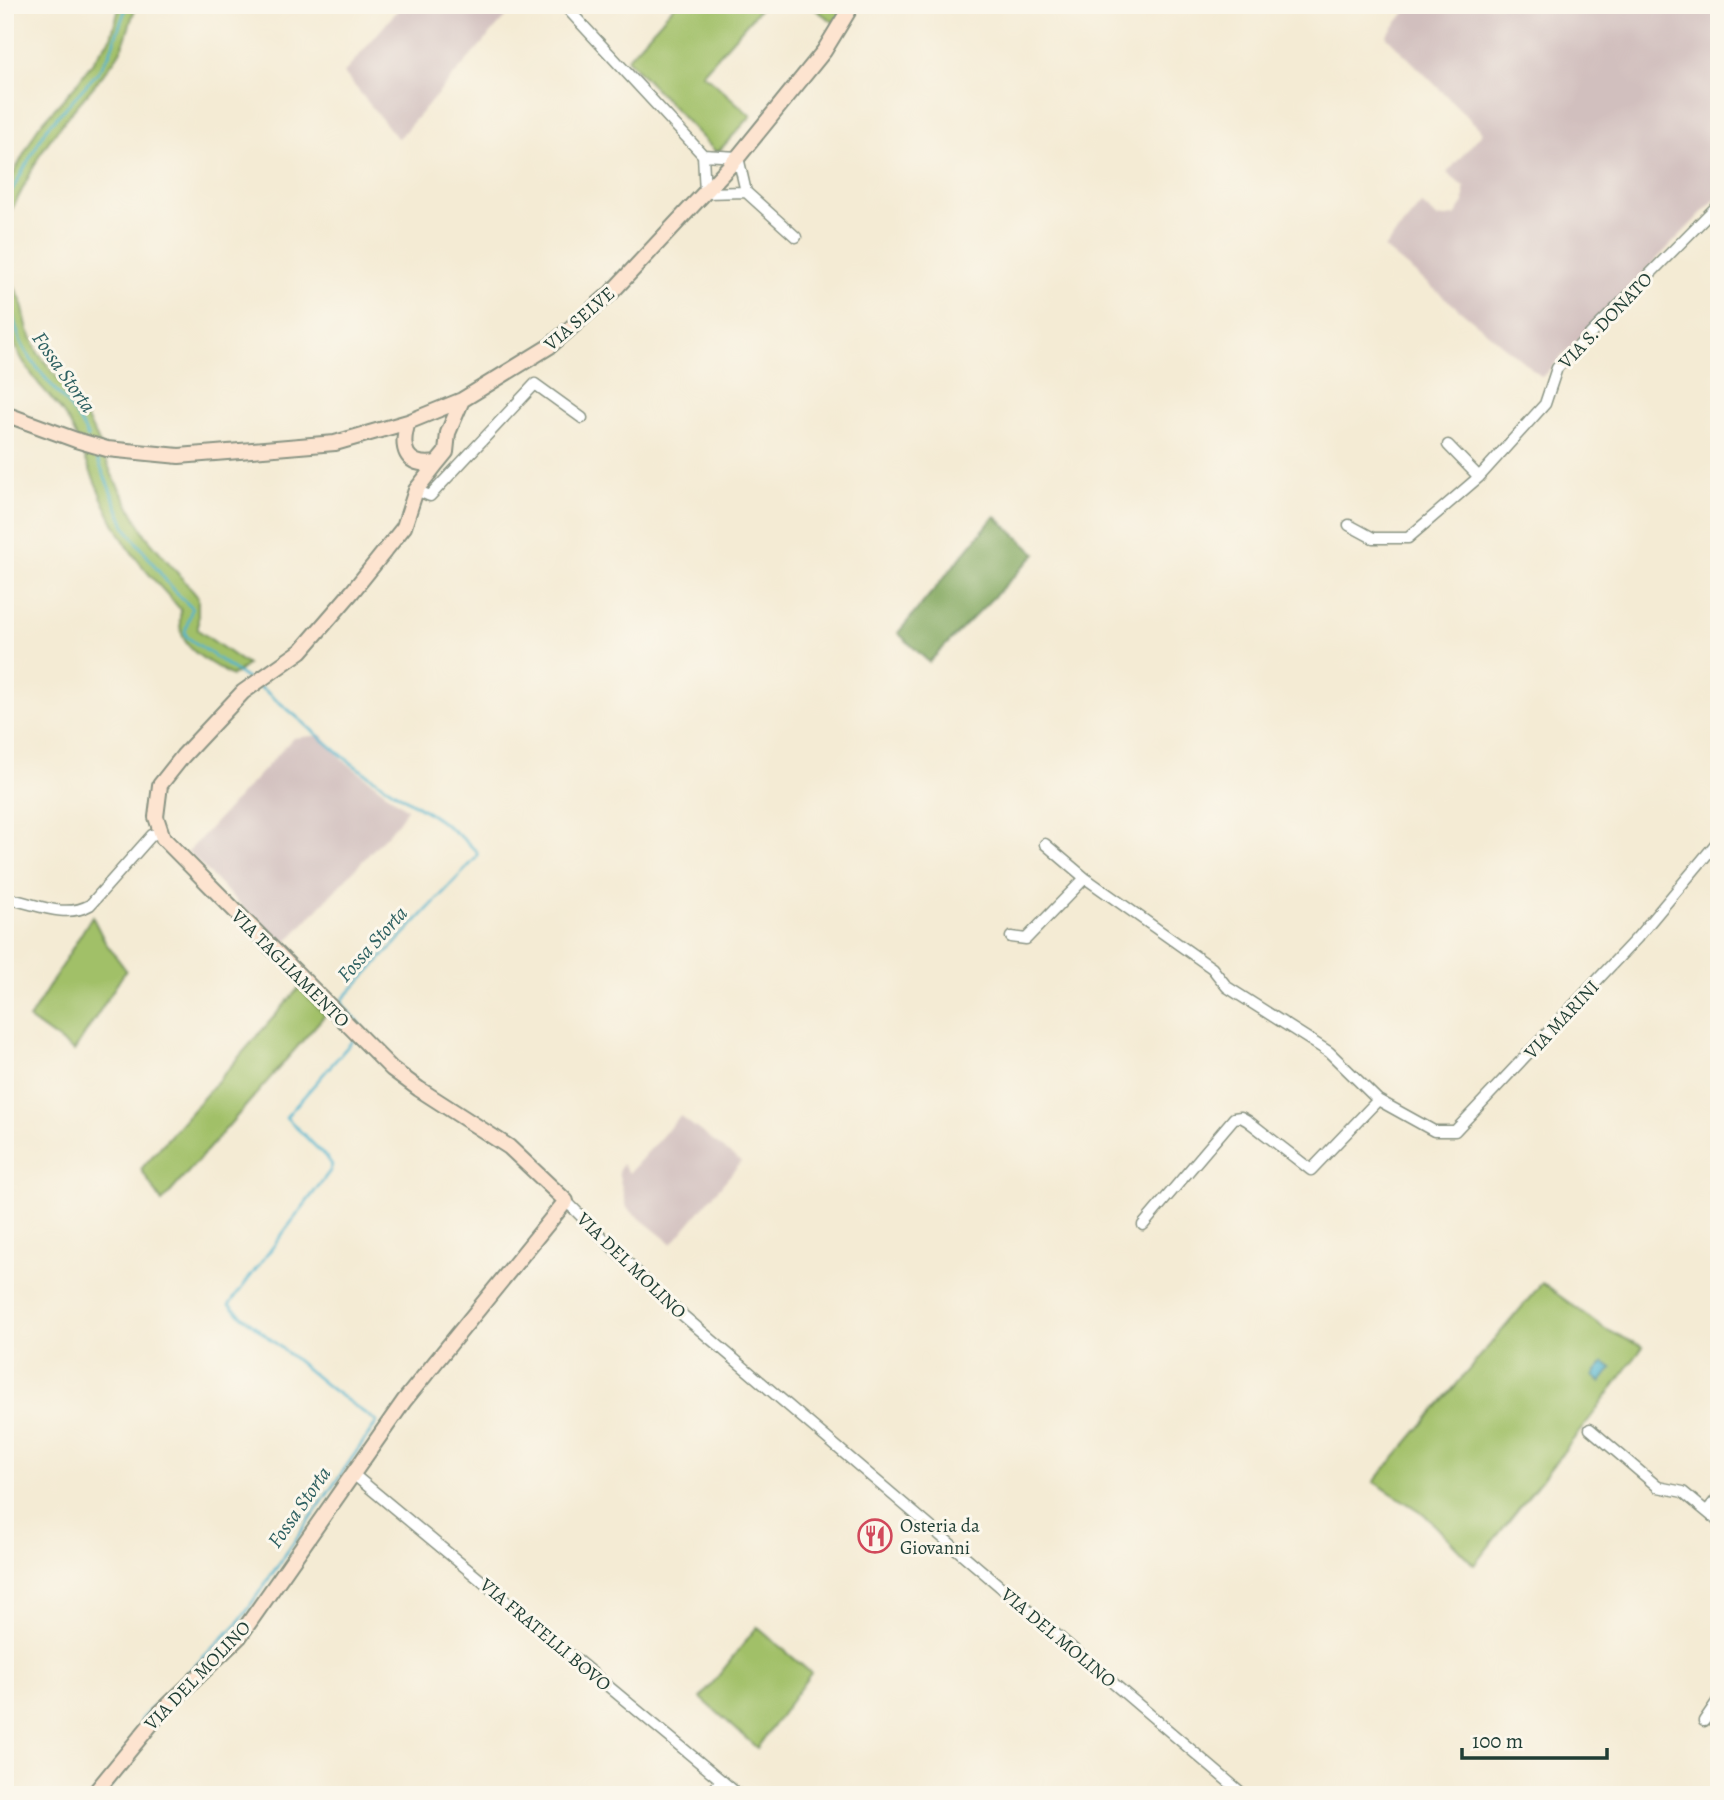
<svg xmlns="http://www.w3.org/2000/svg" width="1724" height="1800" viewBox="0 0 1724 1800" font-family="Alegreya,serif">
<style>
.industrial{fill:#d1bfbe}
.green{fill:#a1c068;stroke:#607e4e;stroke-width:2}
.forest{fill:#80a65c;stroke:#507248;stroke-width:2}
.water{fill:#50b4ce;stroke:#387881;stroke-width:2}
.lines{fill:none;stroke-linecap:round;stroke-linejoin:round}
.stream{stroke:#50b4ce;stroke-width:2.5}
.street-casing{stroke:#8a9484;stroke-width:13}
.secondary-casing{stroke:#8a9484;stroke-width:18}
.street{stroke:#fff;stroke-width:10}
.secondary{stroke:#fde4d0;stroke-width:14}
.labels{text-anchor:middle;stroke-width:6;stroke-linejoin:round;paint-order:stroke}
.street-label{font-size:19px;fill:#1f3d34;stroke:#fbf7ec}
.poi-label{font-size:19px;fill:#1f3d34;stroke:#fbf7ec;text-anchor:start}
.water-label{font-size:21px;font-style:italic;fill:#2e6162;stroke:#fbf7ec}
</style>
<rect width="100%" height="100%" fill="#fbf7ec"/>
<filter id="ink" filterUnits="userSpaceOnUse"><feTurbulence type="fractalNoise" baseFrequency=".0143" numOctaves="2"/><feDisplacementMap in="SourceGraphic" scale="14" xChannelSelector="R" yChannelSelector="G"/><feConvolveMatrix kernelMatrix="1 2 1 2 8 2 1 2 1" color-interpolation-filters="sRGB"/></filter>
<filter id="wash" filterUnits="userSpaceOnUse"><feTurbulence type="fractalNoise" baseFrequency=".00686" numOctaves="4" result="noise"/><feDisplacementMap in="SourceGraphic" scale="28" xChannelSelector="R" yChannelSelector="G"/><feGaussianBlur stdDeviation="1.57" result="paint"/><feColorMatrix in="noise" values="0 0 0 0 0 0 0 0 0 0 0 0 0 0 0 0 0 1.4 0 .05"/><feComposite in="paint" operator="in"/></filter>
<g filter="url(#wash)">
<rect width="100%" height="100%" fill="#f4ebd4"/>
<path class="industrial" d="M402 5H516L398 139 344 73Z
M1411 5H1719V195L1542 377 1384 248 1421 204 1438 218 1455 216 1464 203V187L1447 173 1483 132 1386 36Z
M322 735 343 760 407 809 396 825 282 947 188 852 293 738Z
M680 1116 741 1162 672 1244 627 1208 618 1172 622 1164 629 1173Z"/>
<path class="green" d="M120 5H137C129 21 127 42 118 55 94 90 63 117 41 153 28 175 20 199 5 219V190L38 127 75 86 111 37Z
M675 5H763L702 74 711 80 751 116 717 153 627 59Z
M809 5H848L835 23Z
M5 269 21 300 28 330 38 353 81 408 97 438 113 477 146 536 198 597V630L247 665 232 676C205 659 173 648 181 610 163 589 141 568 126 544 104 509 91 470 74 432 66 414 52 399 39 384 6 342 5 321 5 269Z
M92 916 105 942 126 970 74 1051 29 1019Z
M299 988 325 1015 162 1202 141 1169Z
M1542 1283 1605 1329 1643 1347 1591 1417 1474 1565 1424 1514 1374 1482Z
M757 1627 811 1673 757 1748 701 1698Z"/>
<path class="forest" d="M995 516 1036 554 929 662 898 633Z"/>
<path class="water" d="M1604 1362 1612 1368 1601 1382 1593 1376Z"/>
<g class="lines">
<path class="stream" d="M5 203 46 129 98 72 110 53 127 5
M5 289C13 308 14 332 25 350 44 382 74 404 88 438
M94 451 126 528 173 590 192 608 185 632 187 637 250 681
M258 686C292 710 321 740 354 765 394 795 442 815 477 852V857L342 1000C344 1014 361 1017 362 1030
M141 1726V1719L147 1713 238 1623 377 1422 331 1389 229 1305 330 1171 332 1165 328 1159 286 1117 355 1038
M104 1795 132 1759"/>
</g>
</g>
<g filter="url(#ink)">
<g class="lines">
<defs>
<path id="street" d="M564 5 703 155 705 193 746 192
M703 155 738 157 746 192 796 237
M1448 445 1479 477
M416 490 430 496 535 384 582 418
M1349 525 1373 538H1408L1479 477 1545 404 1557 368 1719 204
M1045 844 1085 878 1212 968 1227 987 1329 1052 1378 1100 1434 1131H1455L1637 938 1719 840
M5 898C33 902 63 920 90 905L152 835 160 833
M1011 937 1026 939 1085 878
M566 1201 665 1300 1244 1795
M1143 1225 1234 1118 1241 1117 1248 1121 1311 1170 1378 1100
M1590 1429 1658 1487 1683 1492 1719 1522
M353 1474 739 1795
M1707 1511 1719 1496
M1704 1721 1719 1699
M710 1795 721 1780"/>
<path id="secondary" d="M5 414 76 440 107 449 179 456 335 443 408 422 462 400 550 346 611 293 738 157 824 51 852 5
M408 422C400 447 404 468 437 463L446 452 448 433 462 400
M93 1795 160 1713 239 1637 404 1401 566 1201 509 1147 419 1089 392 1069 163 838 156 817 160 785 183 756 243 692 301 651 352 592 404 527 416 490 437 463"/>
</defs>
<use href="#street" class="street-casing"/>
<use href="#secondary" class="secondary-casing"/>
<use href="#street" class="street"/>
<use href="#secondary" class="secondary"/>
</g>
</g>
<defs>
<symbol id="restaurant-ring" viewBox="-11 -11 22 22"><circle r="9.5" fill="#fbf7ec" stroke="#d1495b" stroke-width="1.5"/><path d="M-5-6h1v4h1v-4h1v4h1v-4h1v5L-1.5 .5V6h-2V.5L-5-1ZM5-6V6H3V1.5H1.5Q1.5-4 5-6Z" fill="#d1495b"/></symbol>
</defs>
<g fill-rule="evenodd">
<use href="#restaurant-ring" x="856" y="1517" width="38" height="38"/>
</g>
<g class="labels">
<g class="street-label">
<text transform="translate(579 318) rotate(-41)" y="7">VIA SELVE</text>
<text transform="translate(1605 320) rotate(-46)" y="7">VIA S. DONATO</text>
<text transform="translate(291 968) rotate(45)" y="7">VIA TAGLIAMENTO</text>
<text transform="translate(1561 1019) rotate(-47)" y="7">VIA MARINI</text>
<text transform="translate(632 1265) rotate(44)" y="7">VIA DEL MOLINO</text>
<text transform="translate(546 1634) rotate(40)" y="7">VIA FRATELLI BOVO</text>
<text transform="translate(1059 1637) rotate(40)" y="7">VIA DEL MOLINO</text>
<text transform="translate(197 1675) rotate(-46)" y="7">VIA DEL MOLINO</text>
</g>
<g class="poi-label">
<text x="900" y="1532">Osteria da<tspan x="900" dy="22">Giovanni</tspan></text>
</g>
<g class="water-label">
<text transform="translate(64 372) rotate(55)" y="7">Fossa Storta</text>
<text transform="translate(372 944) rotate(-48)" y="7">Fossa Storta</text>
<text transform="translate(299 1507) rotate(-55)" y="7">Fossa Storta</text>
</g>
</g>
<rect width="1724" height="1800" fill="none" stroke="#fbf7ec" stroke-width="28"/>
<path d="M1462 1748v10h145v-10" fill="none" stroke="#1f3d34" stroke-width="3.5"/>
<text x="1472" y="1748" font-size="21" fill="#1f3d34" stroke="#fbf7ec" stroke-width="5" paint-order="stroke">100 m</text>
</svg>
